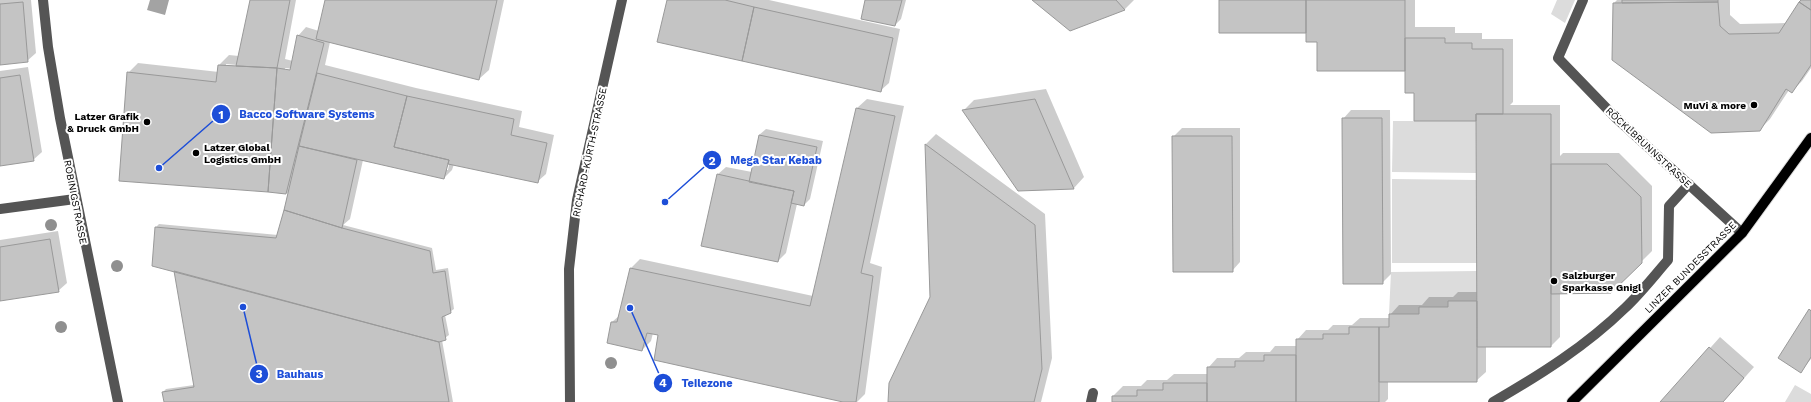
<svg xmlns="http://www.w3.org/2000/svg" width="1811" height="402" viewBox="0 0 1811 402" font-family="'Work Sans',sans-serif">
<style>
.green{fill:#dcdcdc}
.water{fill:#a3a3a3}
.shadow{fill:#0003;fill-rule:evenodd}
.building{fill:#c4c4c4;stroke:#999}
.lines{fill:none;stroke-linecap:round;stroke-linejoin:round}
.major-casing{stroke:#dbdbdb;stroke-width:12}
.minor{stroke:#555;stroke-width:10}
.major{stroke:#000;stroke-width:10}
.tree{fill:#8f8f8f}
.poi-dot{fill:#000;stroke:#fff;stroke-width:1.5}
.labels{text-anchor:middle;stroke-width:4;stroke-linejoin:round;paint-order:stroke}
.poi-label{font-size:10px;font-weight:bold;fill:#000;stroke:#fff;text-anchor:end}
.street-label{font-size:10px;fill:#000;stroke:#fff}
.leader{fill:none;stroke:#1d4ed8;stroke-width:1.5}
.callout-dot{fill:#1d4ed8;stroke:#fff;stroke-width:1.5}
.mark-label{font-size:12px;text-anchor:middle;font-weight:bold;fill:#fff}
.callout-label{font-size:11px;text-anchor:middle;font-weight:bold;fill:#1d4ed8;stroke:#fff;stroke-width:4;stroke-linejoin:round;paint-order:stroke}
</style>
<rect width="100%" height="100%" fill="#fff"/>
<path class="green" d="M1557 0H1575L1565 23 1551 14Z
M1393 121H1476V173L1392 172Z
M1392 179 1477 180V263H1392Z
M1477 271V301H1448V307H1419V314H1389L1391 272Z
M1795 385 1811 394V402H1785Z"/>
<path class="water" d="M150 0H169L165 15 147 10Z"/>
<path class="shadow" d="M0 0H31L36 53 27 61 0 64Z
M251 0H296L285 59 293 61 298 36 306 27 319 31 326 0H504L489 70 479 79 330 42 325 65 416 88 522 111 519 127 554 135 546 174 537 182 454 164 452 170 444 178 363 160 350 219 343 225 432 248 436 270 448 268 454 309 445 315 449 335 442 340 453 402H165L163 392 166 389 194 385 175 270 153 265 156 227 159 224 278 235 288 193 268 191 128 73 138 63 219 72V65L229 55 239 56ZM226 64 237 65V67L226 66ZM285 68 295 69V71L285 70ZM448 159H450L448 170H445Z
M668 0H769L900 29 889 83 880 91Z
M866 0H906L901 19 895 25Z
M1033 0H1134L1125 9 1070 29Z
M1220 0H1415V27H1455V33H1482V39H1513V102L1510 105H1560V156L1563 153H1619L1652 186V251L1611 292 1560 293V337L1551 346H1486V372L1476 381H1388V399L1385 402H1113V396L1123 386H1141L1147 380H1167L1174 374H1208V368L1217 358H1239L1246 352H1270L1275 346H1297V340L1306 330H1328L1333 325H1352L1360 318H1390V315L1399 305H1422L1429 297H1453L1458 292H1478L1477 118 1476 120 1415 92 1406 70 1318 41 1307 32Z
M1617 0H1730V15L1740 24 1787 23 1802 0H1811V68L1802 81 1792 91 1789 90 1770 119 1759 130 1614 3Z
M28 67 42 152 33 160 0 165V71Z
M1046 89 1084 177 1074 188 1019 190 964 110 974 100Z
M867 99 904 106 870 263 882 267 865 394 857 402H848L659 335 653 333 651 341 642 350 612 322 620 315 631 268 640 259 813 296 857 108Z
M1351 110H1390L1391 274 1382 283 1343 119Z
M1182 128H1240V262L1232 271 1173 137Z
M766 129 823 141 810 199 804 205 797 204 786 253 778 261 717 175 726 167 752 172 759 135Z
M936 134 1045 214 1052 358 1041 402H889L932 298 926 144Z
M58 231 67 283 58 291 0 300V240Z
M1811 309V359L1801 371 1810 310Z
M1720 337 1754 367 1723 402H1662Z"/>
<path class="building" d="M250 0H290L277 68 236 66Z
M325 0H497L479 80 316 39Z
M667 0H725L754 7 742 61 657 42Z
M865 0H902L895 26 861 19Z
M1032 0H1116L1125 10 1070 31Z
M1219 0H1306V33H1219Z
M1306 0H1405V71H1317V42H1306Z
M1622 0H1718V2L1622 3Z
M1801 0H1811V10L1799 2Z
M23 2 28 62 0 65V4Z
M1718 2 1720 26 1729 34 1779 33 1799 2 1811 10V65L1792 93 1786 89 1760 131 1711 133 1612 60 1613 3Z
M754 7 893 38 881 92 742 61Z
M297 35 324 43 286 194 268 192 277 68 290 70Z
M1405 38H1445V43H1472V49H1503V114H1476V121H1414V93H1405Z
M218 65 277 68 268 192 119 181 127 72 216 82Z
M317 73 407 96 394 147 449 160 444 179 299 146Z
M20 75 34 161 0 166V78Z
M407 96 514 119 511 135 547 143 538 183 448 164 449 160 394 147Z
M1035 99 1074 189 1018 191 962 110Z
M856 108 895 116 861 273 873 276 856 402H843L654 360 658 335 647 333 642 351 607 343 611 322H617L630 268 810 306Z
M1476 114H1551V347H1477Z
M1342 118H1382L1383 284H1343Z
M759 135 817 147 804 206 791 203 794 191 749 182Z
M1172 136H1232L1233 272H1173Z
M925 144 1035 225 1042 369 1034 402H888L889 383 930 297Z
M299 146 357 160 342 228 284 210Z
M1551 164H1607L1641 197 1642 263 1611 293 1551 294Z
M717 174 794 191 778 262 701 246Z
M284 210 342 228 430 251 433 273 445 271 451 313 442 317 446 340 439 342 152 266 155 227 276 238Z
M50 239 59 292 0 301V247Z
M174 271 439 342 449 402H164L162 392 194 387Z
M1448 301H1477V382H1379V327H1389V314H1419V307H1448Z
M1809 309 1811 311V357L1801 373 1778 358Z
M1349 327H1379V402H1296V339H1323V334H1349Z
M1709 347 1744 378 1723 402H1660Z
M1264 355H1296V402H1207V367H1235V361H1264Z
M1163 383H1207V402H1112V396H1137V390H1163Z"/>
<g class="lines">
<defs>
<path id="major" d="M1572 402 1742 233 1811 138"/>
</defs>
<use href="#major" class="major-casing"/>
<path class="minor" d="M43 0 48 47 60 118 118 402
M1583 0 1558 58 1615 117 1742 233
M0 209 75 199
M570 402 569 269 577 200 622 0
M1091 402 1093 393
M1493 402C1540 375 1586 346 1625 308 1641 293 1654 276 1668 260L1669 206 1689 184"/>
<use href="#major" class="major"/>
</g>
<g class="tree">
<circle cx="51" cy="225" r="6"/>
<circle cx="117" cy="266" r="6"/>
<circle cx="61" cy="327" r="6"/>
<circle cx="611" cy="363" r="6"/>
</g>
<g class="poi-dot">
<circle cx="1754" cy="105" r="4"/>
<circle cx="147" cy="122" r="4"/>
<circle cx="196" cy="153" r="4"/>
<circle cx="1554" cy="281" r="4"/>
</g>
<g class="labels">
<g class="poi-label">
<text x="1746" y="109">MuVi &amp; more</text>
<text x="139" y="120">Latzer Grafik<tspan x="139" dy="12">&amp; Druck GmbH</tspan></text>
<text x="204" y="151" text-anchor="start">Latzer Global<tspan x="204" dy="12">Logistics GmbH</tspan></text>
<text x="1562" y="279" text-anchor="start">Salzburger<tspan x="1562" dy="12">Sparkasse Gnigl</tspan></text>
</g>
<g class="street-label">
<text transform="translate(1649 147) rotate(43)" y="4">RÖCKLBRUNNSTRASSE</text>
<text transform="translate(589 152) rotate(-78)" y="4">RICHARD-KÜRTH-STRASSE</text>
<text transform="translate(76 202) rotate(79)" y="4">ROBINIGSTRASSE</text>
<text transform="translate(1690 267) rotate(-45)" y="4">LINZER BUNDESSTRASSE</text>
</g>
</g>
<path class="leader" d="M159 168L221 114M665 202L712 160M243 307L259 374M630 308L663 383"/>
<g class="callout-dot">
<circle cx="159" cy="168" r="4"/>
<circle cx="665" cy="202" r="4"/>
<circle cx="243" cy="307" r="4"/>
<circle cx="630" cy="308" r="4"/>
<circle cx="221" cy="114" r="10"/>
<circle cx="712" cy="160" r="10"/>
<circle cx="259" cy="374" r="10"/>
<circle cx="663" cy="383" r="10"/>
</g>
<g class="mark-label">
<text x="221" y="119">1</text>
<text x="712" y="165">2</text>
<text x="259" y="378">3</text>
<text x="663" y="387">4</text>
</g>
<g class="callout-label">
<text x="307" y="118">Bacco Software Systems</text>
<text x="776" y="164">Mega Star Kebab</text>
<text x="300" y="378">Bauhaus</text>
<text x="707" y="387">Teilezone</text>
</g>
</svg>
